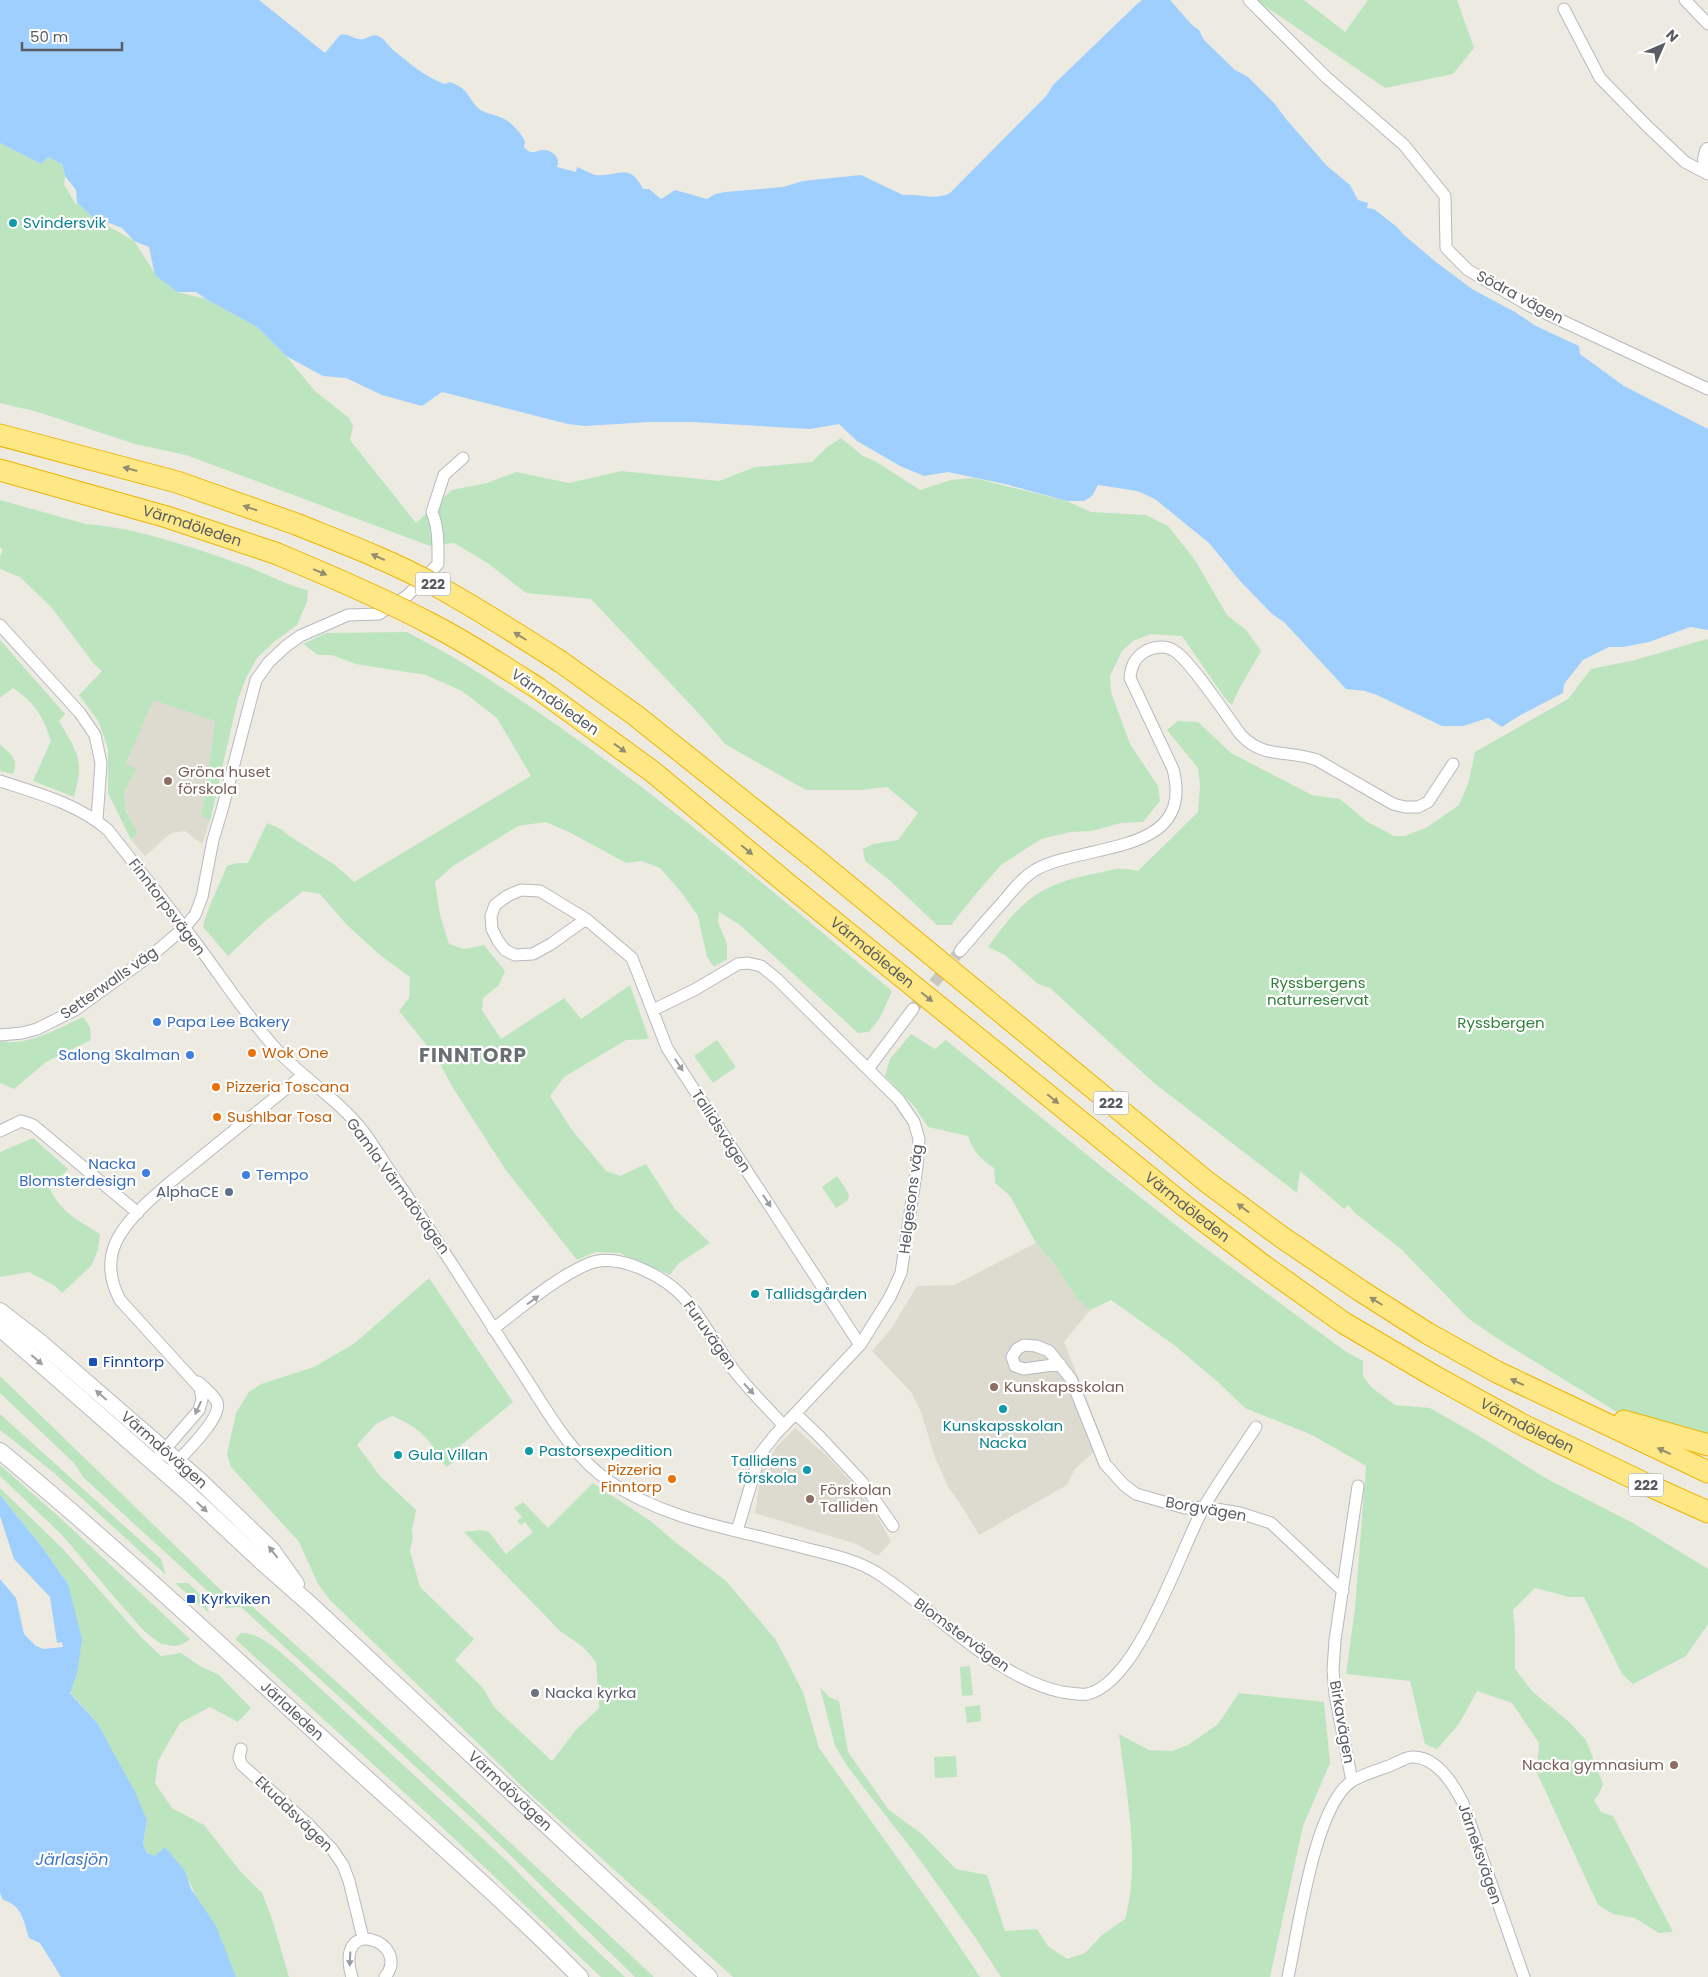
<svg xmlns="http://www.w3.org/2000/svg" width="1708" height="1977" viewBox="0 0 1708 1977" font-family="Poppins,sans-serif">
<style>
.education{fill:#dddacf}
.green{fill:#bce5bf}
.water{fill:#9fcfff}
.pier{fill:#edebe1}
.lines{fill:none;stroke-linecap:round;stroke-linejoin:round}
.street-tunnel{stroke:#c8c8c1;stroke-width:11;stroke-dasharray:11 5.5;stroke-linecap:butt}
.street-casing{stroke:#b6b9be;stroke-width:13}
.secondary-casing{stroke:#b7bac0;stroke-width:18}
.highway-casing{stroke:#eeb300;stroke-width:23}
.street{stroke:#fff;stroke-width:11}
.secondary{stroke:#fff;stroke-width:16}
.highway{stroke:#fee886;stroke-width:21}
.highway-bridge-casing{stroke:#eeb300;stroke-width:23;stroke-linecap:butt}
.highway-bridge{stroke:#fee886;stroke-width:21}
.oneway{fill:#938e6f}
.oneway2{fill:#9b9ea1}
.culture-dot{fill:#0f9aa8;stroke:#fff;stroke-width:2}
.education-dot{fill:#8d6e63;stroke:#fff;stroke-width:2}
.shop-dot{fill:#3f7fe0;stroke:#fff;stroke-width:2}
.food-dot{fill:#e8710a;stroke:#fff;stroke-width:2}
.service-dot{fill:#5c6f8a;stroke:#fff;stroke-width:2}
.transit-dot{fill:#1a4fb4;stroke:#fff;stroke-width:2}
.worship-dot{fill:#6b7280;stroke:#fff;stroke-width:2}
.labels{text-anchor:middle;stroke-width:4.5;stroke-linejoin:round;paint-order:stroke}
.shield{fill:#fff;stroke:#8b8e91;stroke-width:1}
.shield-label{font-size:14px;font-weight:bold;fill:#595d62}
.culture-label{font-size:15px;fill:#0d838f;stroke:#fff;text-anchor:start}
.street-label{font-size:15px;fill:#595d62;stroke:#fff}
.education-label{font-size:15px;fill:#785e54;stroke:#fff;text-anchor:start}
.park-label{font-size:15px;fill:#32813b;stroke:#fff}
.shop-label{font-size:15px;fill:#366cbe;stroke:#fff;text-anchor:start}
.food-label{font-size:15px;fill:#c56008;stroke:#fff;text-anchor:start}
.service-label{font-size:15px;fill:#4e5e75;stroke:#fff;text-anchor:end}
.transit-label{font-size:15px;fill:#164399;stroke:#fff;text-anchor:start}
.worship-label{font-size:15px;fill:#5b616d;stroke:#fff;text-anchor:start}
.water-label{font-size:16px;font-style:italic;fill:#4077c4;stroke:#fff}
.district-label{font-size:20px;font-weight:bold;letter-spacing:1px;fill:#6a6f74;stroke:#fff}
</style>
<rect width="100%" height="100%" fill="#edebe1"/>
<path class="education" d="M151 699 215 721 204 802 200 815 210 821 202 844 185 831 171 833 145 856 131 840 137 833 126 809 124 793 135 769 126 765Z
M1036 1243 1052 1261 1077 1299 1090 1310 1064 1342 1104 1443 1075 1469 1067 1485 979 1535 965 1511 949 1488 935 1458 921 1412 911 1392 872 1351 891 1329 917 1286 954 1285Z
M795 1428 827 1456 854 1485 881 1523 891 1541 878 1556 856 1544 755 1513 761 1472 777 1446Z"/>
<path class="green" d="M1256 0H1304L1345 32 1368 0H1457L1474 48 1453 74 1385 88Z
M0 143 41 164 48 157 62 164 65 176 64 184 76 205 77 202 91 216 134 241 156 275 177 292 206 299 257 327 286 356 315 391 349 418 353 426 350 440 416 523 452 490 487 483 516 472 569 483 621 471 719 481 755 467 812 462 827 447 841 438 863 456 875 461 920 490 951 480 974 478 1067 501 1091 512 1146 515 1168 526 1195 560 1227 615 1247 631 1261 651 1238 691 1232 705 1225 698 1182 636 1151 634 1133 641 1122 651 1110 676 1111 692 1130 744 1158 786 1160 801 1143 822 1121 823 1091 831 1071 832 1041 839 1001 865 974 896 951 925H937L887 878 865 861 863 849 873 844 898 840 918 813 887 787 861 790H806L725 744 702 717 591 599 526 593 489 564 454 543 430 546 186 455 135 444 38 412 0 403Z
M0 500 86 524C139 528 197 549 246 566 267 574 286 585 308 590L307 602 297 625 274 642 257 658 246 678 238 699 210 821 200 815 204 802 215 721 153 700 126 764 136 769 124 793 126 811 138 833 131 840 108 793V749L99 722 79 695 102 671 94 664 52 608 20 577 0 569V556L3 550 0 547Z
M407 632C431 645 456 658 479 673 626 766 759 880 892 991L880 1018 869 1032 858 1033 740 925 719 912 718 922 727 944V959L714 967 707 957 698 916 681 892 660 868 641 861 626 863 571 833 546 822 518 826 453 866 435 882 440 915 449 944 464 949 484 945 505 971 499 985 483 998 482 1010 501 1039 564 998 581 1019 630 985 649 1039 626 1040 564 1077 550 1096 572 1130 606 1171 620 1176 646 1164 675 1209 710 1243 679 1263 670 1275 619 1253 595 1252 577 1260 505 1169 453 1088 437 1058 399 1011 409 998 410 977 380 955 347 925 320 894 303 891 263 923 228 956 203 927C208 905 219 887 227 866L237 863H248L267 823 281 829 288 835 335 865 354 882 531 776 497 718 462 691 426 675 356 664 331 655H318L303 644 326 633Z
M1707 639 1708 640V1439L1630 1420 1498 1339 1469 1319 1401 1249 1356 1214 1348 1205 1344 1209 1300 1171 1297 1193 1154 1083 1050 988 1038 984 1005 955 988 947C1020 902 1038 885 1093 874 1112 870 1118 866 1138 871L1198 812 1200 785 1198 768 1167 730 1178 721 1198 722 1231 753 1312 795 1340 799 1366 821 1394 836H1404L1426 828 1459 805 1468 784 1475 752 1568 699 1591 669 1635 660Z
M0 640 65 714 59 721C77 753 85 758 74 797L33 781 51 741C43 716 35 703 13 688L0 698Z
M0 744C11 755 19 758 13 774L0 771Z
M83 1017 90 1027 91 1040 46 1062 14 1089 0 1083V1041C26 1047 59 1028 83 1017Z
M911 1034 935 1049 946 1040 1102 1167 1201 1245 1345 1351 1363 1361V1376L1371 1387 1395 1405 1430 1408 1479 1436 1547 1479 1635 1524 1708 1569V1624L1686 1656 1633 1684 1622 1674 1584 1597H1570L1535 1588 1513 1610 1515 1630V1669L1533 1692 1569 1722 1586 1740 1603 1784 1599 1794 1594 1800 1601 1812 1613 1816 1673 1932 1659 1933 1635 1918 1613 1914 1598 1905 1537 1773 1539 1743 1512 1703 1477 1691 1459 1724 1437 1749 1425 1744 1410 1681 1346 1674 1355 1608 1366 1466 1312 1435 1245 1408 1219 1383 1174 1345 1111 1300 1090 1310 1077 1299 1052 1261 1036 1243 1010 1196 995 1183 994 1168C980 1158 974 1153 968 1136L928 1127 914 1106 885 1076 890 1059Z
M717 1040 736 1067 713 1083 694 1056Z
M33 1138 68 1169 50 1189C60 1212 80 1221 100 1234L98 1250 91 1266 62 1293 55 1286 29 1272 0 1277V1152Z
M837 1176 846 1189 849 1196 848 1200 836 1208 822 1187Z
M429 1278 513 1402 460 1446 465 1451 462 1456 447 1467C438 1459 437 1453 431 1444 421 1430 407 1422 392 1416L376 1424 357 1445 380 1476 416 1510 412 1530 413 1537 410 1551 420 1587 474 1639 455 1660 483 1688 494 1707 552 1761 576 1730 599 1708 596 1662 583 1647 560 1631 464 1532 481 1530 489 1532 506 1554 533 1532 525 1522 521 1525 517 1521 522 1517 514 1508 523 1502 548 1528 593 1483 652 1522 674 1541 726 1581 776 1640 803 1692 819 1748 946 1926 980 1977H733L528 1792 330 1600 318 1584 299 1542 231 1467 227 1454 236 1413 249 1392 261 1384 314 1367 355 1343Z
M0 1376 225 1594H238C380 1718 516 1849 654 1977H635L476 1822 241 1607 226 1608 83 1477 74 1463 0 1393Z
M0 1414 161 1559 166 1575 53 1472 0 1430Z
M0 1465 57 1515 190 1639 183 1644 174 1646 161 1644 144 1631 114 1597 63 1536 0 1476Z
M0 1488 63 1549 142 1638 161 1656 181 1653 200 1666 219 1675 251 1708 238 1722 210 1707 180 1723 158 1761 155 1783 172 1808 204 1825 240 1871 262 1893 272 1919 289 1977H232L189 1881 162 1849 155 1857 147 1853 143 1844 147 1820 98 1724 70 1692 77 1674 68 1584 42 1547 0 1495Z
M175 1583H188L203 1597 209 1613Z
M241 1633C261 1632 279 1652 294 1664L508 1862 581 1936 625 1977H601L430 1816 235 1639Z
M970 1666 973 1695 962 1696 960 1667Z
M820 1687 829 1697 839 1701 848 1752 889 1810 922 1834 956 1869 987 1875 1005 1931 1037 1929 1048 1946 1067 1959 1085 1953 1103 1934 1125 1919C1141 1862 1126 1793 1119 1734L1149 1750 1172 1751 1188 1745 1218 1724 1239 1693 1324 1702 1330 1763 1303 1826 1270 1977H1001L975 1937 917 1856 847 1766 835 1746Z
M980 1705 981 1721 967 1723 965 1707Z
M956 1756 957 1777 935 1778 934 1757Z"/>
<path class="water" d="M0 0H259L325 53 340 35C348 33 352 38 359 39 366 41 371 33 378 36 383 37 388 45 392 49 408 62 426 78 445 84L450 82C469 89 466 95 478 108 483 113 493 114 500 117 511 121 519 131 525 141L524 147C527 150 528 151 531 152 536 153 539 150 543 150 553 150 561 158 557 167L576 172 577 167C583 169 590 174 596 175 619 177 629 161 643 189H649L661 199 675 190 707 199 715 194 725 192 783 187 803 181 861 175 903 195C919 193 936 201 950 193L1047 95 1053 85 1136 5 1142 0H1170L1192 25 1199 30 1204 40 1235 70 1248 77 1275 104 1286 119 1327 166 1350 185 1358 200 1368 203 1367 208 1374 209 1397 227 1404 235 1436 262 1472 289 1515 312 1536 326 1579 346 1580 354 1624 386 1708 429V630L1690 627 1649 642 1623 647H1609L1583 660 1564 684 1563 693 1517 717 1502 727 1488 718 1463 726H1442L1377 695 1365 691 1346 689 1284 622 1272 614 1241 582 1209 543 1155 499 1137 491 1098 485 1092 496 1084 501H1067L1005 484 948 472 924 476 900 466 857 441 839 424 810 429 692 422H650L585 426 568 424 442 392 422 406 382 395 346 378 323 376 286 356 257 327 206 299 196 292H177L155 275 149 247 134 241 122 228 91 216 77 202 76 190 65 176 62 164 48 157 41 164 0 143Z
M0 1495 42 1547 68 1584 82 1639 77 1674 70 1693 98 1724 135 1792 147 1820 143 1844 147 1853 155 1856 165 1847 185 1871 191 1889 216 1926 236 1977H61L40 1943 29 1938C24 1922 22 1905 3 1900L0 1893Z"/>
<path class="pier" d="M0 1516 14 1559 50 1597 57 1643 62 1642 63 1647 44 1649 36 1646 24 1634 16 1598 0 1579Z"/>
<g class="lines">
<path class="street-tunnel" d="M913 1009 960 951"/>
<defs>
<path id="street" d="M1249 0 1327 78 1404 145 1445 196 1446 248 1468 270 1528 305 1708 389
M1685 0 1708 24
M1564 9 1600 78 1647 126 1685 162 1708 174
M0 625 80 713 95 735 101 763 97 820
M0 781C37 793 78 804 108 830 137 867 167 905 196 943 223 979 247 1017 277 1050 304 1079 339 1100 363 1131 375 1147 385 1164 396 1180 438 1240 476 1302 516 1363 544 1405 568 1453 610 1482 669 1522 741 1530 808 1549 833 1555 857 1560 879 1574 934 1610 997 1679 1062 1692 1070 1693 1080 1695 1087 1694 1139 1683 1180 1549 1205 1505 1221 1478 1239 1453 1256 1427
M586 919 551 944 533 954 515 955 505 950 498 941 492 929 491 916 495 905 507 896 521 890 540 891 586 919 632 958 667 1048 860 1345
M960 951C974 935 988 918 1003 902 1012 891 1022 878 1035 870 1085 842 1196 857 1173 769L1130 678C1131 667 1134 659 1144 652 1152 647 1164 645 1173 650 1189 658 1228 718 1241 735 1265 760 1287 749 1317 760L1393 804 1405 807H1418L1428 802 1453 764
M653 1010 696 989 738 964 748 963 761 966 777 979 899 1100 914 1122 919 1139 917 1167 901 1273 890 1297 860 1345 775 1435 760 1454 737 1531
M0 1035 22 1033 37 1029 75 1010 158 950 184 928 195 915 202 897 213 840 222 810 256 680 269 662 285 647 300 636 348 615 379 614 408 595 438 564C438 547 439 529 432 512L444 475 463 458
M868 1069 913 1009
M0 1131 21 1121 33 1125 138 1213
M493 1329C522 1307 555 1278 588 1264 618 1251 666 1277 686 1300 704 1321 717 1347 733 1369 748 1389 767 1407 784 1426
M1060 1364 1024 1369 1015 1366 1012 1357 1017 1349 1024 1345 1036 1346 1049 1351 1071 1379 1105 1464 1124 1485 1136 1494 1185 1508 1204 1507 1240 1513 1271 1523 1343 1591
M796 1414 820 1437 862 1482 893 1526
M160 1455 199 1410 202 1399 200 1388 120 1300C110 1281 107 1262 116 1242 129 1214 169 1183 193 1164 229 1134 266 1105 302 1076
M174 1465C184 1454 223 1417 217 1402 213 1394 205 1388 198 1382
M241 1749 239 1758 242 1765 308 1824 332 1849 343 1865 349 1881 363 1938
M1352 1781 1335 1695 1333 1670 1335 1640 1358 1486
M352 1977C333 1913 413 1942 385 1977
M1288 1977C1298 1932 1314 1806 1352 1781 1365 1773 1384 1769 1398 1762 1403 1760 1407 1757 1412 1757 1436 1756 1454 1785 1463 1803L1524 1977"/>
<g id="secondary">
<path d="M1708 151 1706 160 1708 165"/>
<path id="s1" d="M0 1311 40 1342 199 1480 271 1549 296 1584"/>
<path id="s2" d="M0 1328 187 1492 262 1562 312 1606 709 1977"/>
<path id="s3" d="M0 1451C111 1543 217 1642 323 1739 409 1818 498 1894 580 1977"/>
</g>
<g id="highway">
<path d="M0 435 177 482 296 524"/>
<path id="s4" d="M0 470 167 517 275 553"/>
<path d="M561 662 635 715 813 857 1207 1182 1283 1238 1361 1291 1427 1333 1497 1372 1708 1472"/>
<path id="s5" d="M539 689 653 772 790 886 1186 1207 1264 1266 1344 1323 1434 1376 1521 1424 1650 1486 1708 1512"/>
<path d="M1624 1421 1708 1445"/>
</g>
</defs>
<use href="#street" class="street-casing"/>
<use href="#secondary" class="secondary-casing"/>
<use href="#highway" class="highway-casing"/>
<use href="#street" class="street"/>
<use href="#secondary" class="secondary"/>
<use href="#highway" class="highway"/>
<defs>
<path id="highway-bridge" d="M296 524C343 543 389 560 433 584 477 608 519 635 561 662
M275 553C328 575 380 597 431 624 468 643 503 666 539 689"/>
</defs>
<use href="#highway-bridge" class="highway-bridge-casing"/>
<use href="#highway-bridge" class="highway-bridge"/>
</g>
<defs><path id="oneway-solid" d="M-6-.8H1V-3.2L6.5 0L1 3.2V.8H-6Z" transform="scale(1.25)"/></defs>
<g class="oneway">
<use href="#oneway-solid" transform="translate(130 469) rotate(-165)"/>
<use href="#oneway-solid" transform="translate(250 508) rotate(-161)"/>
<use href="#oneway-solid" transform="translate(378 557) rotate(-156)"/>
<use href="#oneway-solid" transform="translate(320 572) rotate(23)"/>
<use href="#oneway-solid" transform="translate(520 636) rotate(-148)"/>
<use href="#oneway-solid" transform="translate(620 748) rotate(36)"/>
<use href="#oneway-solid" transform="translate(747 850) rotate(40)"/>
<use href="#oneway-solid" transform="translate(927 997) rotate(39)"/>
<use href="#oneway-solid" transform="translate(1053 1099) rotate(39)"/>
<use href="#oneway-solid" transform="translate(1243 1208) rotate(-144)"/>
<use href="#oneway-solid" transform="translate(1376 1301) rotate(-148)"/>
<use href="#oneway-solid" transform="translate(1517 1382) rotate(-155)"/>
<use href="#oneway-solid" transform="translate(1664 1451) rotate(-155)"/>
</g>
<g class="oneway2">
<use href="#oneway-solid" transform="translate(679 1065) rotate(57)"/>
<use href="#oneway-solid" transform="translate(767 1201) rotate(57)"/>
<use href="#oneway-solid" transform="translate(533 1300) rotate(-36)"/>
<use href="#oneway-solid" transform="translate(37 1360) rotate(41)"/>
<use href="#oneway-solid" transform="translate(749 1389) rotate(47)"/>
<use href="#oneway-solid" transform="translate(101 1395) rotate(-139)"/>
<use href="#oneway-solid" transform="translate(198 1408) rotate(115)"/>
<use href="#oneway-solid" transform="translate(202 1507) rotate(43)"/>
<use href="#oneway-solid" transform="translate(273 1552) rotate(-128)"/>
<use href="#oneway-solid" transform="translate(350 1959) rotate(93)"/>
</g>
<g class="culture-dot">
<circle cx="13" cy="223" r="5"/>
<circle cx="755" cy="1294" r="5"/>
<circle cx="1003" cy="1409" r="5"/>
<circle cx="529" cy="1451" r="5"/>
<circle cx="398" cy="1455" r="5"/>
<circle cx="807" cy="1470" r="5"/>
</g>
<g class="education-dot">
<circle cx="168" cy="781" r="5"/>
<circle cx="994" cy="1387" r="5"/>
<circle cx="810" cy="1499" r="5"/>
<circle cx="1674" cy="1765" r="5"/>
</g>
<g class="shop-dot">
<circle cx="157" cy="1022" r="5"/>
<circle cx="190" cy="1055" r="5"/>
<circle cx="146" cy="1173" r="5"/>
<circle cx="246" cy="1175" r="5"/>
</g>
<g class="food-dot">
<circle cx="252" cy="1053" r="5"/>
<circle cx="216" cy="1087" r="5"/>
<circle cx="217" cy="1117" r="5"/>
<circle cx="672" cy="1479" r="5"/>
</g>
<circle class="service-dot" cx="229" cy="1192" r="5"/>
<g class="transit-dot">
<rect x="88" y="1357" width="10" height="10" rx="2.5"/>
<rect x="186" y="1594" width="10" height="10" rx="2.5"/>
</g>
<circle class="worship-dot" cx="535" cy="1693" r="5"/>
<g class="labels">
<g class="shield">
<rect x="415.5" y="572.5" width="35" height="23" rx="4"/>
<rect x="1093.5" y="1091.5" width="35" height="23" rx="4"/>
<rect x="1628.5" y="1473.5" width="35" height="23" rx="4"/>
</g>
<g class="shield-label">
<text x="433" y="589">222</text>
<text x="1111" y="1108">222</text>
<text x="1646" y="1490">222</text>
</g>
<g class="culture-label">
<text x="23" y="228">Svindersvik</text>
<text x="765" y="1299">Tallidsgården</text>
<text x="1003" y="1431" text-anchor="middle">Kunskapsskolan<tspan x="1003" dy="17">Nacka</tspan></text>
<text x="539" y="1456">Pastorsexpedition</text>
<text x="408" y="1460">Gula Villan</text>
<text x="797" y="1466" text-anchor="end">Tallidens<tspan x="797" dy="17">förskola</tspan></text>
</g>
<g class="street-label">
<text transform="translate(1520 297) rotate(28)" y="5">Södra vägen</text>
<text dy="5" stroke="none"><textPath href="#s4" startOffset="200">Värmdöleden</textPath></text>
<text transform="translate(555 702) rotate(35)" y="5">Värmdöleden</text>
<text transform="translate(167 907) rotate(53)" y="5">Finntorpsvägen</text>
<text dy="5" stroke="none"><textPath href="#s5" startOffset="425">Värmdöleden</textPath></text>
<text transform="translate(109 983) rotate(-35)" y="5">Setterwalls väg</text>
<text transform="translate(721 1131) rotate(57)" y="5">Tallidsvägen</text>
<text transform="translate(398 1186) rotate(54)" y="5">Gamla Värmdövägen</text>
<text transform="translate(911 1199) rotate(-83)" y="5">Helgesons väg</text>
<text dy="5" stroke="none"><textPath href="#s5" startOffset="830">Värmdöleden</textPath></text>
<text transform="translate(710 1335) rotate(55)" y="5">Furuvägen</text>
<text dy="5" stroke="none"><textPath href="#s5" startOffset="1235">Värmdöleden</textPath></text>
<text dy="5" stroke="none"><textPath href="#s1" startOffset="215">Värmdövägen</textPath></text>
<text transform="translate(1206 1509) rotate(10)" y="5">Borgvägen</text>
<text transform="translate(962 1635) rotate(36)" y="5">Blomstervägen</text>
<text dy="5" stroke="none"><textPath href="#s3" startOffset="391">Järlaleden</textPath></text>
<text transform="translate(1342 1722) rotate(80)" y="5">Birkavägen</text>
<text dy="5" stroke="none"><textPath href="#s2" startOffset="689">Värmdövägen</textPath></text>
<text transform="translate(294 1814) rotate(44)" y="5">Ekuddsvägen</text>
<text transform="translate(1480 1854) rotate(71)" y="5">Järneksvägen</text>
</g>
<g class="education-label">
<text x="178" y="777">Gröna huset<tspan x="178" dy="17">förskola</tspan></text>
<text x="1004" y="1392">Kunskapsskolan</text>
<text x="820" y="1495">Förskolan<tspan x="820" dy="17">Talliden</tspan></text>
<text x="1664" y="1770" text-anchor="end">Nacka gymnasium</text>
</g>
<g class="park-label">
<text x="1318" y="988">Ryssbergens<tspan x="1318" dy="17">naturreservat</tspan></text>
<text x="1501" y="1028">Ryssbergen</text>
</g>
<g class="shop-label">
<text x="167" y="1027">Papa Lee Bakery</text>
<text x="180" y="1060" text-anchor="end">Salong Skalman</text>
<text x="136" y="1169" text-anchor="end">Nacka<tspan x="136" dy="17">Blomsterdesign</tspan></text>
<text x="256" y="1180">Tempo</text>
</g>
<g class="food-label">
<text x="262" y="1058">Wok One</text>
<text x="226" y="1092">Pizzeria Toscana</text>
<text x="227" y="1122">SushIbar Tosa</text>
<text x="662" y="1475" text-anchor="end">Pizzeria<tspan x="662" dy="17">Finntorp</tspan></text>
</g>
<g class="service-label">
<text x="219" y="1197">AlphaCE</text>
</g>
<g class="transit-label">
<text x="103" y="1367">Finntorp</text>
<text x="201" y="1604">Kyrkviken</text>
</g>
<g class="worship-label">
<text x="545" y="1698">Nacka kyrka</text>
</g>
<g class="water-label">
<text x="72" y="1865">Järlasjön</text>
</g>
<g class="district-label">
<text x="473" y="1062">FINNTORP</text>
</g>
</g>
<g transform="translate(1663 45) rotate(45)" stroke="#ffffff" stroke-width="4" paint-order="stroke">
<path d="M0-4L9 19L0 12L-9 19Z" fill="#595d62"/>
<text y="-8" font-size="14" font-weight="bold" text-anchor="middle" fill="#595d62">N</text>
</g>
<path d="M22 42v8h100v-8" fill="none" stroke="#595d62" stroke-width="2.5"/>
<text x="30" y="42" font-size="15" fill="#595d62" stroke="#ffffff" stroke-width="4" paint-order="stroke">50 m</text>
</svg>
